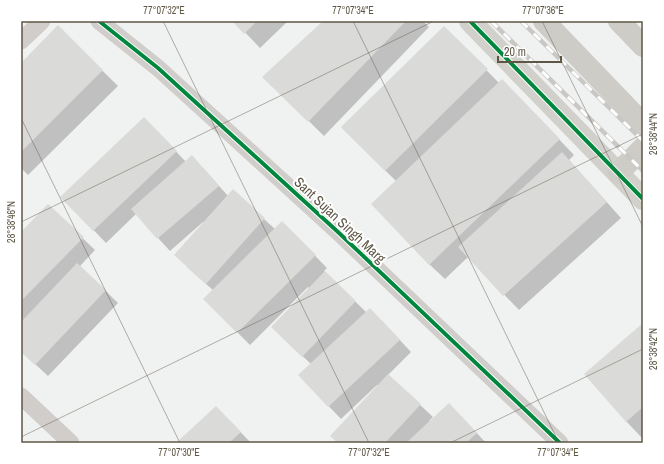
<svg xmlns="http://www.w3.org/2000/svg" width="664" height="464" viewBox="0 0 664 464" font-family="'Archivo Narrow',sans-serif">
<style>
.shadow{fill:#0003}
.building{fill:#dadad8}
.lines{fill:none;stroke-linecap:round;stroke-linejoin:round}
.street{stroke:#d0cdca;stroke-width:17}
.secondary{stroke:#d1d0cb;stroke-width:22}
.primary{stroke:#ceccc6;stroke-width:22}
.rail-casing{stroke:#c9c8c5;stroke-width:4.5}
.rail{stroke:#fff;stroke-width:3;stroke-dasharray:9;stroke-linecap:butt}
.cycleway-casing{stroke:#fff;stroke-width:6}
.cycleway{stroke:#00873e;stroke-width:4}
.ticks{fill:none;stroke:#5f5746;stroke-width:1;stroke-opacity:0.45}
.labels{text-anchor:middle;stroke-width:4;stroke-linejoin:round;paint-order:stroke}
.street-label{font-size:14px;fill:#5f5746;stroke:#fff}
.neatline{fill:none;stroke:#5f5746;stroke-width:1.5}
.ticks-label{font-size:10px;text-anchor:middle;fill:#5f5746}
</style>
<rect width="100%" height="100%" fill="#f0f1f1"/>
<path class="shadow" d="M234 21H288L260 48Z
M325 21H423L429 27 324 136 264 77Z
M58 27 118 86 28 175 21 168V64Z
M444 27 499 83 517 95 574 155 569 160 621 218 519 310 468 257 445 279 429 264 396 181 342 128Z
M156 130 186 162 204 169 228 196 233 191 275 229 282 222 327 268 324 271 366 312 382 321 411 352 388 375 433 417 429 421 430 422 461 416 486 443H339L378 386 377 385 341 419 299 375 311 364 284 339 309 288 308 287 250 345 205 300 214 291 187 267 204 223 203 222 170 251 136 214 106 243 62 197Z
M48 205 95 250 80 266 118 303 48 376 21 351V234Z
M643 325V435L641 437 626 421Z
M228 419 251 443H178Z"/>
<path class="building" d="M232 21H257L244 34Z
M323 21H406L308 122 262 77Z
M58 25 103 70 21 152V63Z
M444 26 488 69 385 171 341 127Z
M502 79 560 139 429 265 371 204Z
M144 117 177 151 93 231 60 197Z
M562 152 607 202 503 296 458 247Z
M192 155 219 186 157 239 131 209Z
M233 189 265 218 206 284 174 255Z
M48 204 84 237 21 301V232Z
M282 221 316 255 237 333 203 299Z
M77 263 106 290 35 365 21 352V322Z
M325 271 356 301 302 357 271 327Z
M370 308 400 340 328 407 298 375Z
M643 323V407L626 422 584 374Z
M388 374 421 404 385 443H338L330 436Z
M449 403 477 433 466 443H406Z
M216 406 241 432 229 443H176Z"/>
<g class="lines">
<path class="street" d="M99 21 158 68 258 159 338 232 560 443
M21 41 42 21
M21 396 71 443"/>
<path class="secondary" d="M470 21 643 199"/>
<path class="primary" d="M544 21 643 124
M619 21 643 46
M618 173 643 148"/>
<defs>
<path id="rail" d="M491 21 643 171
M521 21 643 141"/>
</defs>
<use href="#rail" class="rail-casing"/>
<use href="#rail" class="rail"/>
<defs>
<path id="cycleway" d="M99 21 158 68 258 159 338 232 560 443
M470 21 643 199"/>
</defs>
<use href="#cycleway" class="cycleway-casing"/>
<use href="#cycleway" class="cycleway"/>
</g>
<path class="ticks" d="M163 21 369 443M353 21 559 443M542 21 643 227M21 118 180 443M21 222 434 21M21 437 643 134M450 443 643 349"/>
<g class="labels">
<g class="street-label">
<text transform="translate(340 220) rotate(43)" y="5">Sant Sujan Singh Marg</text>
</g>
</g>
<rect width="664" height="464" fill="none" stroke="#ffffff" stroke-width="44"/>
<path d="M498 56v6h63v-6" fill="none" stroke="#5f5746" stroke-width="2"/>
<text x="504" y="56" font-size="12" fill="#5f5746" stroke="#ffffff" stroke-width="3" paint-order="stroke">20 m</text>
<rect x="22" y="22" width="620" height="420" class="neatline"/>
<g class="ticks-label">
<text x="164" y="14">77°07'32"E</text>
<text x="353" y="14">77°07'34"E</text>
<text x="543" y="14">77°07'36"E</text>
<text transform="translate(653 134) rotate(-90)" y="4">28°38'44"N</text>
<text transform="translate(11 222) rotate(-90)" y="4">28°38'46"N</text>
<text transform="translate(653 349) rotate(-90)" y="4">28°38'42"N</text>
<text x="179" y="456">77°07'30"E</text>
<text x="369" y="456">77°07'32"E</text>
<text x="558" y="456">77°07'34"E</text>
</g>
</svg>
